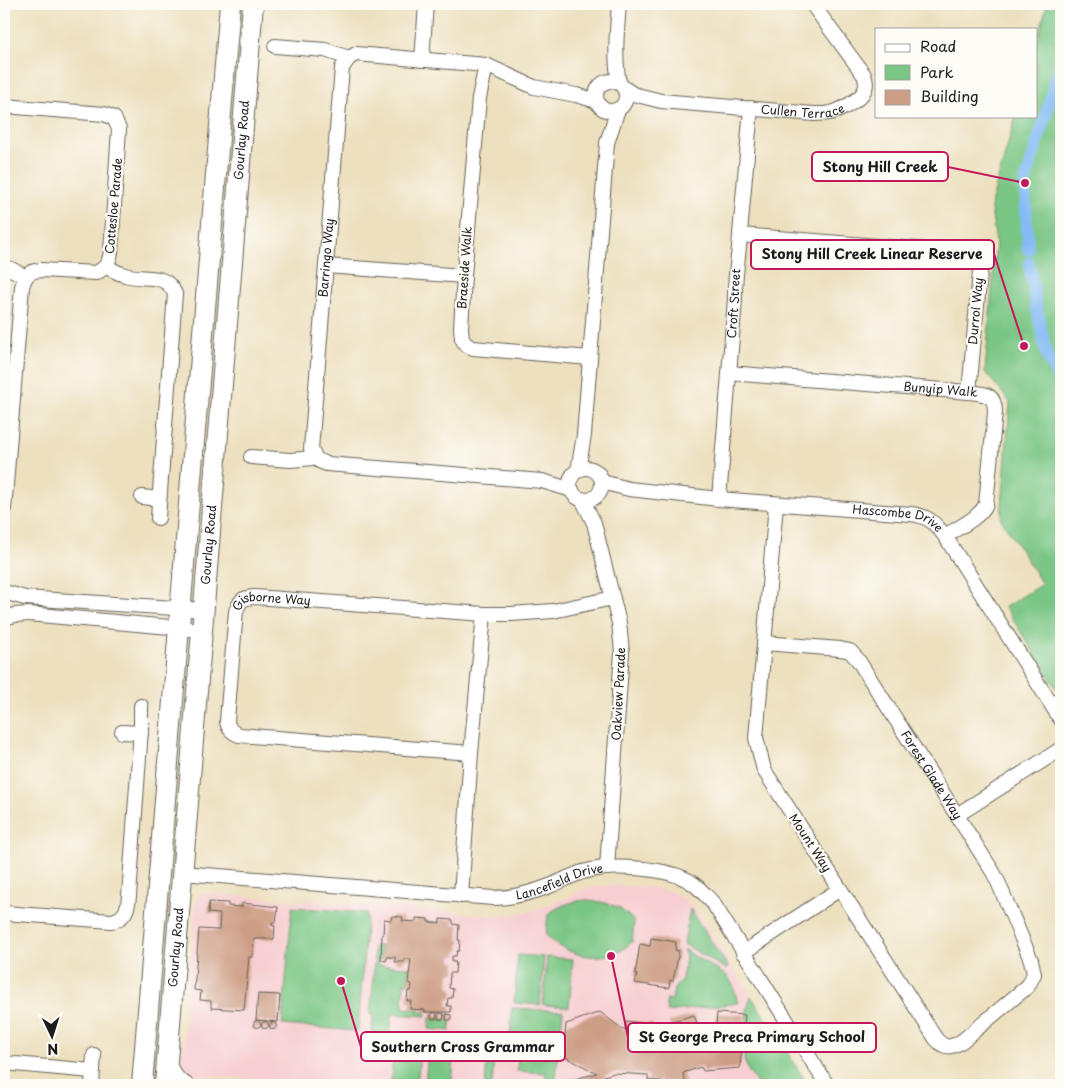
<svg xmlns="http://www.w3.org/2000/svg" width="1065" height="1089" viewBox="0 0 1065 1089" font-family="'Playpen Sans',sans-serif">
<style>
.built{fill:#f7cfd2}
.green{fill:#7ac685;stroke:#4b7150}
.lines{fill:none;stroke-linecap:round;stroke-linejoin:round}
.canal{stroke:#84bbf4;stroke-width:12}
.building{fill:#cd9e86}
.minor-casing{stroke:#656155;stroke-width:16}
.secondary-casing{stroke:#656155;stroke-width:22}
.minor{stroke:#fff;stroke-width:14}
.secondary{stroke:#fff;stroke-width:20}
.labels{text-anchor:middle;stroke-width:4.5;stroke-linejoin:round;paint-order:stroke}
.street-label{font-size:12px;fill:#1c1c1c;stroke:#fdfcf7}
.leader{fill:none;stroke:#c2185b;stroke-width:2}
.callout-dot{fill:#c2185b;stroke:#fdfcf7;stroke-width:2}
.callout{fill:#fdfcf7;stroke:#c2185b;stroke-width:2}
.callout-label{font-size:14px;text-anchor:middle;font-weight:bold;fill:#1c1c1c}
</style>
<rect width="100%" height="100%" fill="#fdfcf7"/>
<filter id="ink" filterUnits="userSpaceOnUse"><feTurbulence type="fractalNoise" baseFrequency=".02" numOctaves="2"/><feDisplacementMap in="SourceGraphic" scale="10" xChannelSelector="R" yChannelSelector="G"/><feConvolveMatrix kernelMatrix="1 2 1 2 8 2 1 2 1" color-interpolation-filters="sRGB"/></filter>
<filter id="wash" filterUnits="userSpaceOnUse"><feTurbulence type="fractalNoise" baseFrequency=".0096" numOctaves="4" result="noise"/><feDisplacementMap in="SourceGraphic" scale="20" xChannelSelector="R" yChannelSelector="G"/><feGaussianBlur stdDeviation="1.12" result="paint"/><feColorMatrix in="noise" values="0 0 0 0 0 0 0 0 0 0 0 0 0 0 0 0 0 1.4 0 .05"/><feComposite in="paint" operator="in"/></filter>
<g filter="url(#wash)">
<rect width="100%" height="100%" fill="#ede0bf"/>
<path class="built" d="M614 885 656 888 673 892 686 900 697 912 751 996 747 1010 744 1060 749 1072 758 1085H329L185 1074 182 1056 195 904 201 893 499 916 527 912 540 908 552 904 585 889 595 887Z"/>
<path class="green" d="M1047 4H1061V695L1005 607 1042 584 1001 519 1010 402 985 372 996 243 991 209 992 200 1016 116H1036V46Z
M587 900C600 902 615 903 625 913 629 915 631 919 634 922L632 942C627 946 622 951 615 953 591 961 564 954 546 935L548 914C561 905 572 901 587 900Z
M292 907 367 913 358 1031 282 1025Z
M690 909 728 967 726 969 684 944Z
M374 946H381L380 960H377V965L409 967 408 983H404L403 1008 418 1009V1012H426V1016L392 1014 390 1034H388L387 1032 372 1033 373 1014H370C370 1002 373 992 373 982 374 970 373 958 374 946Z
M683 949 727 976 733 985 738 1003 667 1012 666 1005 667 999 672 1000 674 989 682 979 686 957Z
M518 955 544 957 540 1005 514 1003Z
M547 957 573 959 569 1007 543 1005Z
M751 996 808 1085H758L749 1072 744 1060 747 1010Z
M512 1008 563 1011 559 1051 509 1047Z
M430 1018 451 1020 450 1031 429 1029Z
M394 1039 421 1041 417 1085 391 1084Z
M429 1041 455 1044 452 1085H425Z
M488 1046 503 1047V1052H507L506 1059 494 1058 492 1085H485Z
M518 1054 558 1058 555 1084 546 1083V1073L517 1071Z"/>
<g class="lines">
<path class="canal" d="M1028 250 1025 183 1061 64
M1029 263 1037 310 1047 356 1061 384"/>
</g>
<g id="blocks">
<path class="building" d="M856 4H864V7H855Z
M209 902 228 903V906L242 907V903L278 907 276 922H272L271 925 275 926 274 939H254L252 957H249L244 1010 211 1008V1001L200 1000 201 991 194 990 199 929 219 930 220 914 208 913Z
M392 916 403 917 402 921 416 922V918L428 919V922L440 923V919L453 920V924L459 925 458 940H460L459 951H457L456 956H452V962H456L455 973H450L449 988 453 989 452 998H448L447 1006H451V1012H424L425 1010 410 1009 411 1001H407L408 991H411L412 984 408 983 411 959H404V962H395V957H387L386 961 381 960 382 934 383 935 384 919 391 920Z
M651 938 676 942 675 950 679 951 673 981 670 980 669 988 635 983 637 975 635 974 640 944 650 946Z
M258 994 280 995 278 1022 256 1020Z
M600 1012 625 1031 626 1021 653 1024 652 1031 671 1030 669 1022 694 1015 698 1026 716 1025 717 1013 745 1015 740 1068 703 1071 701 1067 683 1073 686 1085H672L670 1082 648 1080V1075L614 1073 604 1076 607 1085H553L597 1073 563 1056 566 1024Z
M431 1013H437L436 1019H431Z
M439 1013 444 1014 443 1020 438 1019Z
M446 1014 451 1015V1020H446Z
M253.5 1024a3.5 3.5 0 1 1 7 0a3.5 3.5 0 1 1-7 0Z
M261.5 1025a3.5 3.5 0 1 1 7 0a3.5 3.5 0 1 1-7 0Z
M269.5 1026a3.5 3.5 0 1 1 7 0a3.5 3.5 0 1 1-7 0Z"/>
</g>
</g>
<g filter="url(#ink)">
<use href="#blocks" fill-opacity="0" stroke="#656155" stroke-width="1"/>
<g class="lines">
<defs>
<g id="minor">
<path d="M619 4C617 31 614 56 619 83"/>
<path d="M275 46 325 50 349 58"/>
<path d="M422 60 426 4"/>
<path d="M486 65 479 98 464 276 461 328 462 338 465 344 473 348 590 358"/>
<circle cx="611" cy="96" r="15"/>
<path id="s1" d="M624 88 633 94 661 101 814 114C819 114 825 114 830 113 840 111 860 100 864 91 867 86 866 80 864 75L812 4"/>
<path d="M4 106 104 114 114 118 119 129 111 252C109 263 106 268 96 273L41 270C29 271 25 275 22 287L4 509"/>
<path d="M740 235 953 252C970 253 979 252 980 272L969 392"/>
<path d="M106 266C112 270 118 273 125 275 143 281 166 271 175 294L158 518"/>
<path d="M326 266 464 276"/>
<path d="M4 267 11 269 26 277"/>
<path id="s2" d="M729 373 969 392C985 394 995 393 995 412L986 504C980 518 957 528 945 536"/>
<path d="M251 457 290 460 314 458"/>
<circle cx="586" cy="484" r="16"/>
<path d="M578 471 584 435 607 143 618 109"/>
<path id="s3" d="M602 482 629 489 719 499 911 514C928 516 934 522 945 536L1061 720"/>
<path id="s4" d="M572 490 542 481 327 464C317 461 315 459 311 449L342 68 349 58 356 54 486 65 534 87 576 95 597 101"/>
<path d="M142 497 159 499"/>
<path d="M582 499 594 523 619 623 622 652 607 868"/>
<path id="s5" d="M719 499 735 299C734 278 739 256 740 234 744 192 747 150 751 108"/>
<path d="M8 593 25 598 204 610"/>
<path d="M4 618 15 615 29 614 202 630"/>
<path id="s6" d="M764 643 840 649 850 651 858 660 993 872 998 882 1031 960 1034 974 1028 986 962 1041C951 1048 945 1049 936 1039L764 770 756 738 776 504"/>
<path d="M122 732 141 733"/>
<path id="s7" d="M471 753 239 735C232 732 228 729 227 721L236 611C241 599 242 598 255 597L484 614H511L553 611 613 598"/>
<path d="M957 815 1061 749"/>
<path id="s8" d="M182 873 493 898C514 898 532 893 552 885 562 881 572 875 583 872 610 864 667 867 691 882 700 888 706 896 713 903L827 1085"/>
<path d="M461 896 471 753 484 614"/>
<path d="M4 913 111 921C125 919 128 909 129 896L141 730V706"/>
<path d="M743 953 840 889"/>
<path d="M4 1063 92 1071"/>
<path d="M167 1063 178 1079 187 1085"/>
<path d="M92 1085 94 1055"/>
</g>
<g id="secondary">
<path d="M142 1085C171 725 200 364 230 4"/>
<path id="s9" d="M165 1085 253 4"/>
</g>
</defs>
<use href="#minor" class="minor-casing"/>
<use href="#secondary" class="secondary-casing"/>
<use href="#minor" class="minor"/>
<use href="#secondary" class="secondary"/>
</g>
</g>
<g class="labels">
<g class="street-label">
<text dy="4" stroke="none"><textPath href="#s1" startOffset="182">Cullen Terrace</textPath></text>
<text dy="4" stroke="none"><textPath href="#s9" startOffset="948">Gourlay Road</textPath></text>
<text transform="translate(114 206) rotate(-85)" y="4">Cottesloe Parade</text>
<text dy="4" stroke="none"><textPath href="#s4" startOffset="462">Barringo Way</textPath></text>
<text transform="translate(465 268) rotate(-86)" y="4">Braeside Walk</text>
<text dy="4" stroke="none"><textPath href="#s5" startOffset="196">Croft Street</textPath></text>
<text transform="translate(976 311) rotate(-85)" y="4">Durrol Way</text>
<text dy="4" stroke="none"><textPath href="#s2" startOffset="212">Bunyip Walk</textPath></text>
<text dy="4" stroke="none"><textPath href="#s3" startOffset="299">Hascombe Drive</textPath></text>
<text dy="4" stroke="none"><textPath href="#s9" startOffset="542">Gourlay Road</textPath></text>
<text dy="4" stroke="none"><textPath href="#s7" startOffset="404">Gisborne Way</textPath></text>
<text transform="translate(619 694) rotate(-87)" y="4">Oakview Parade</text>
<text dy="4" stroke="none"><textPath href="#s6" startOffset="235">Forest Glade Way</textPath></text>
<text transform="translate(810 843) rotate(57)" y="4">Mount Way</text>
<text dy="4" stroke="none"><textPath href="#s8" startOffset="381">Lancefield Drive</textPath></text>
<text dy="4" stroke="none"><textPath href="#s9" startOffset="138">Gourlay Road</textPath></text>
</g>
</g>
<path class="leader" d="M1025 183L948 167M1024 346L994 254M611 956L628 1037M341 981L361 1047"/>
<g class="callout-dot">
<circle cx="1025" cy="183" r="5"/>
<circle cx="1024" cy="346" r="5"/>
<circle cx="611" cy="956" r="5"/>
<circle cx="341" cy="981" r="5"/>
</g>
<g class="callout">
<rect x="812" y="152" width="136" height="29" rx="5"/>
<rect x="751" y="240" width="243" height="29" rx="5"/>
<rect x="628" y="1023" width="248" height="29" rx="5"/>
<rect x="361" y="1032" width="204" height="29" rx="5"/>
</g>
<g class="callout-label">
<text x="880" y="172">Stony Hill Creek</text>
<text x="872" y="259">Stony Hill Creek Linear Reserve</text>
<text x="752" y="1042">St George Preca Primary School</text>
<text x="463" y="1052">Southern Cross Grammar</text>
</g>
<rect width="1065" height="1089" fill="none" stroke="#fdfcf7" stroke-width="20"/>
<rect x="875" y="28" width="162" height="90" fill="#fdfcf7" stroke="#a3a29f"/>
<rect x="885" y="44" width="25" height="8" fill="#ffffff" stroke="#a3a29f"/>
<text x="920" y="52" font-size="15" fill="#1c1c1c">Road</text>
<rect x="885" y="65" width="25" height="15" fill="#7ac685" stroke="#a3a29f"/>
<text x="920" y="78" font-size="15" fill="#1c1c1c">Park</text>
<rect x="885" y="90" width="25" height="15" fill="#cd9e86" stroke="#a3a29f"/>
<text x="920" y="102" font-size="15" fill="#1c1c1c">Building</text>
<g transform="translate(52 1036) rotate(176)" stroke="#fdfcf7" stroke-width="4" paint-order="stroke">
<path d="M0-4L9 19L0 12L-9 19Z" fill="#1c1c1c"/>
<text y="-8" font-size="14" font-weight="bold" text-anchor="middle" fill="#1c1c1c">N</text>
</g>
</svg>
